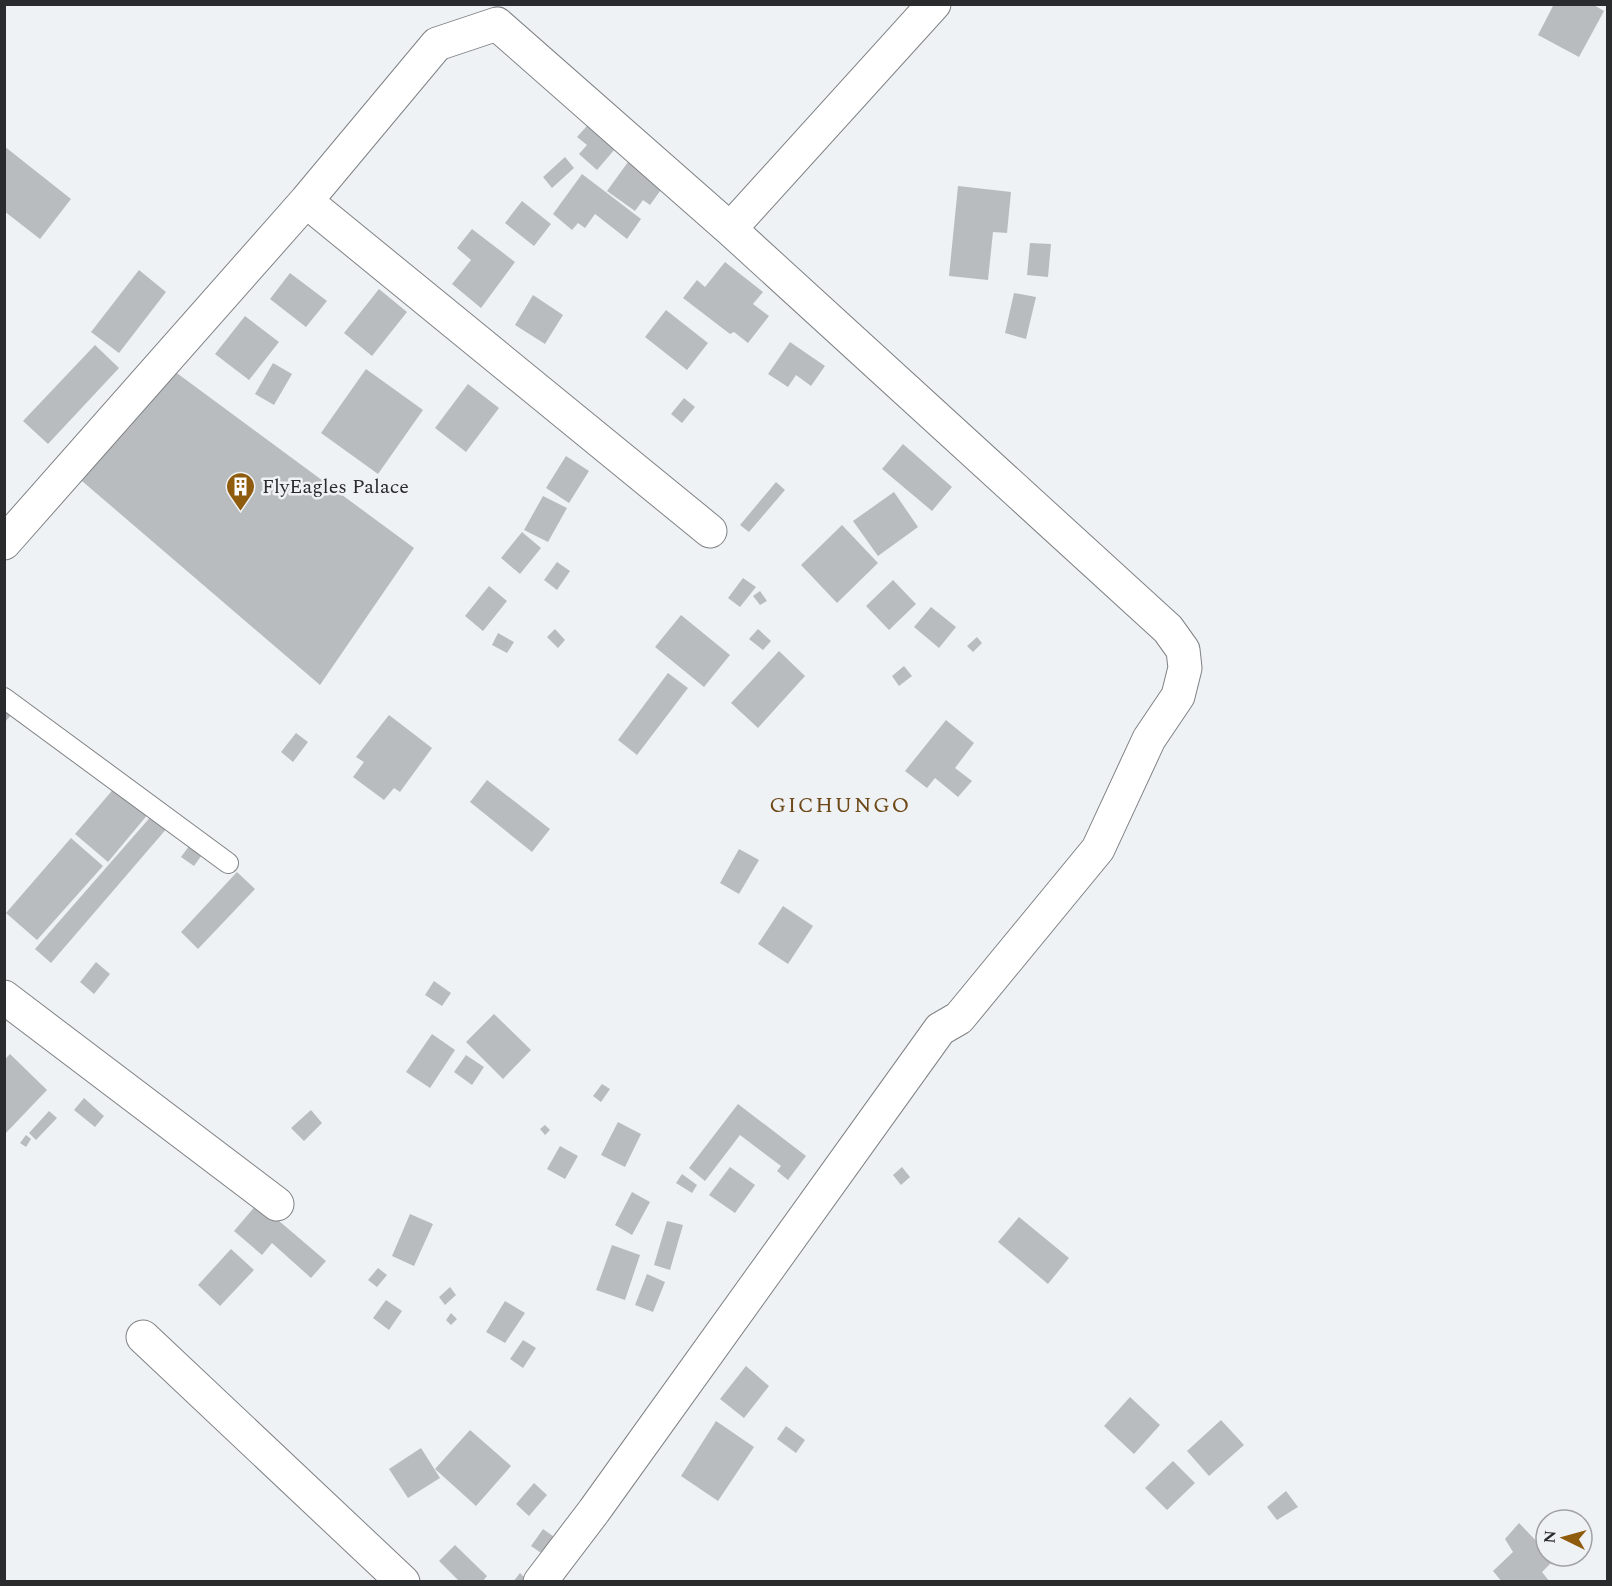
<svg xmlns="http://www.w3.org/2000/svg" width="1612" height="1586" viewBox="0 0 1612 1586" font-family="Spectral,serif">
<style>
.building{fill:#b9bcbf}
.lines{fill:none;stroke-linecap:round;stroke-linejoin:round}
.lane-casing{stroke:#7f8284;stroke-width:22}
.street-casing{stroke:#7f8284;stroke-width:35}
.lane{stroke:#fff;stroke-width:20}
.street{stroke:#fff;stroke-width:33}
.labels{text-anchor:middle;stroke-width:5;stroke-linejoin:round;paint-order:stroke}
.poi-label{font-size:20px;fill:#2a2b2c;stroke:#eff2f5;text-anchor:start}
.quarter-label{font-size:22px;letter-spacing:1.5px;fill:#6c4717;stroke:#eff2f5}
</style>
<rect width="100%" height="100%" fill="#eff2f5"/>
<path class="building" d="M1554 4H1592L1604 11 1579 57 1538 35Z
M594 118 621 142 597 170 579 154 587 145 577 137Z
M4 146 71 199 40 239 4 211Z
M565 157 574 168 552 188 543 177Z
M628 162 663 187 650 205 643 200 635 211 607 191Z
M582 174 641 219 627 239 595 214 585 228 578 223 572 230 553 214Z
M958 186 1011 192 1007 233 993 232 988 280 949 276Z
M522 201 551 224 534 246 505 223Z
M472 229 515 262 481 308 452 284 471 260 457 248Z
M1030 243 1051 244 1048 277 1027 275Z
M725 262 763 292 753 304 769 316 748 343 734 332 730 334 683 298 697 280 705 287Z
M139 270 166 292 119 353 91 332Z
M290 273 327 301 306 327 270 299Z
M379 289 407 312 372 356 344 333Z
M1014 293 1036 297 1026 339 1005 333Z
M533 295 563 315 545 344 515 325Z
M666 310 708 343 687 370 645 337Z
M245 316 279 342 249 380 215 354Z
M790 342 825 366 811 386 796 375 788 387 768 374Z
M95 345 119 368 48 444 23 421Z
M273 363 292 374 274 405 255 394Z
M170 368 414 548 320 685 75 475Z
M366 369 423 410 378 474 321 433Z
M468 384 499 408 466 452 435 428Z
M684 398 695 407 682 423 671 414Z
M903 444 952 487 932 511 882 469Z
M566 456 589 471 569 503 546 488Z
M776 482 785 490 749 532 740 525Z
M894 492 918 527 878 556 853 521Z
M543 496 567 508 548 542 524 530Z
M842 525 878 563 837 603 801 565Z
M522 532 541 548 520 574 501 558Z
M557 562 570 571 557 590 544 580Z
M743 578 756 587 740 607 728 598Z
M893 580 916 604 889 630 866 606Z
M489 586 507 601 483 631 465 616Z
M760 591 767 601 760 605 753 596Z
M931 607 956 627 939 648 914 627Z
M681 615 730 655 704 687 655 647Z
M555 629 565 640 558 648 547 637Z
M758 629 771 641 763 650 749 639Z
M498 633 514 642 507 653 492 645Z
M977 637 982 643 973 652 967 646Z
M779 651 805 676 758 728 731 703Z
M904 666 912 676 899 686 892 676Z
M668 673 688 688 637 755 618 740Z
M4 705 14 712 4 723Z
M389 715 432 748 400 792 394 788 384 800 353 777 364 762 356 757Z
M946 720 974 743 955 768 972 781 958 797 935 778 927 788 905 771Z
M296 733 308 742 293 762 281 752Z
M487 780 550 829 532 852 470 802Z
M116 786 149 813 108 862 75 834Z
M153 814 168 827 51 963 35 949Z
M71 838 103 866 37 940 6 913Z
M192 842 204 852 194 866 181 857Z
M739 849 759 860 739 894 720 883Z
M237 872 255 889 198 949 181 932Z
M783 906 813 926 788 964 758 944Z
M96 962 110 974 94 994 80 982Z
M434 981 451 993 442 1006 425 995Z
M494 1014 531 1050 503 1079 466 1042Z
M432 1034 455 1050 430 1088 406 1072Z
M10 1054 47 1090 4 1135V1060Z
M466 1055 484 1067 472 1085 454 1072Z
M602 1084 610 1089 601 1102 593 1096Z
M84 1098 104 1116 95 1127 74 1110Z
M738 1104 806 1156 788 1180 777 1171 781 1166 740 1135 705 1181 689 1168Z
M311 1110 322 1123 304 1141 291 1128Z
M49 1111 57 1118 36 1140 29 1133Z
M618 1122 641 1134 625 1167 601 1155Z
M545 1125 550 1130 545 1135 540 1129Z
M26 1135 31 1139 26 1147 20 1143Z
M560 1146 578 1156 565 1179 547 1169Z
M730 1167 755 1185 735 1213 709 1195Z
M902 1167 910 1177 901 1185 893 1175Z
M682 1174 697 1185 692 1193 676 1183Z
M632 1192 650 1202 632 1235 615 1225Z
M258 1203 326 1261 311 1278 272 1243 262 1255 234 1231Z
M410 1214 433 1224 414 1266 392 1256Z
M1019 1217 1069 1258 1048 1284 998 1242Z
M667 1221 683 1225 670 1270 654 1265Z
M612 1245 640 1255 625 1300 596 1290Z
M231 1249 254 1270 220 1306 198 1285Z
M378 1268 387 1275 377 1287 368 1280Z
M647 1274 665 1282 653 1312 635 1305Z
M450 1287 456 1295 445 1305 439 1297Z
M386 1300 402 1311 389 1330 373 1318Z
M505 1301 525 1313 505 1343 486 1332Z
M451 1313 457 1319 451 1325 446 1320Z
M523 1340 536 1348 523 1368 510 1359Z
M746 1366 769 1386 744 1418 720 1399Z
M1130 1397 1160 1425 1134 1454 1104 1426Z
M1221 1420 1244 1445 1209 1476 1187 1451Z
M716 1421 754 1447 718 1501 681 1476Z
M786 1426 805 1440 796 1453 777 1439Z
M470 1430 511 1466 476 1506 435 1469Z
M421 1448 440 1478 408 1498 389 1469Z
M1173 1461 1195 1483 1167 1510 1145 1488Z
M534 1483 547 1495 529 1516 516 1504Z
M1286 1491 1298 1507 1277 1520 1267 1507Z
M1519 1523 1546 1551V1556H1551L1554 1560 1542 1572 1550 1582H1502L1493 1571 1513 1552 1505 1539Z
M543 1529 560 1541 547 1557 531 1546Z
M455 1545 487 1576 482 1582H460L439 1561Z
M520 1573 529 1582H513Z"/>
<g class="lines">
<defs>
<path id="lane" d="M4 698 228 863"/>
<path id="street" d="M306 201 710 531
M730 229 934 4
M4 543 306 201 437 44 497 24 730 229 1168 629 1183 650 1185 668 1178 696 1149 739 1098 849 959 1018 940 1029 594 1511 540 1582
M4 997 277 1204
M143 1337 403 1582"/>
</defs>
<use href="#lane" class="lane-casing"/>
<use href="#street" class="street-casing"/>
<use href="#lane" class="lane"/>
<use href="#street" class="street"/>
</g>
<defs>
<symbol id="building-pin" viewBox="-11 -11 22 30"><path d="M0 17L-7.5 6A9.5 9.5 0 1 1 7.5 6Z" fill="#8f5b0c" stroke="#eff2f5"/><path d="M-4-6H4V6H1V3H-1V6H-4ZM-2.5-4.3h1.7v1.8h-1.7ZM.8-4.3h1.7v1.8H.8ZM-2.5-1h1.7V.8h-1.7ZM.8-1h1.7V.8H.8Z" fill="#fff"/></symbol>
</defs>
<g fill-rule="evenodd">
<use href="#building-pin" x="224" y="470" width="33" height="45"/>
</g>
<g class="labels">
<g class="poi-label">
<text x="262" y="493">FlyEagles Palace</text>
</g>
<g class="quarter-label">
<text x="840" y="812">GICHUNGO</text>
</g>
</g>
<rect width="1612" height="1586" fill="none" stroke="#2a2b2c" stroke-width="12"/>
<g transform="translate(1564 1538) rotate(275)"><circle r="28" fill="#eff2f5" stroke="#a0a2a5" stroke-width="1.5"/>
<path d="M0-4.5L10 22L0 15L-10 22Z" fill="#8f5b0c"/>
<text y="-9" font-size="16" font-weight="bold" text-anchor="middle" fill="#2a2b2c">N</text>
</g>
</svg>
